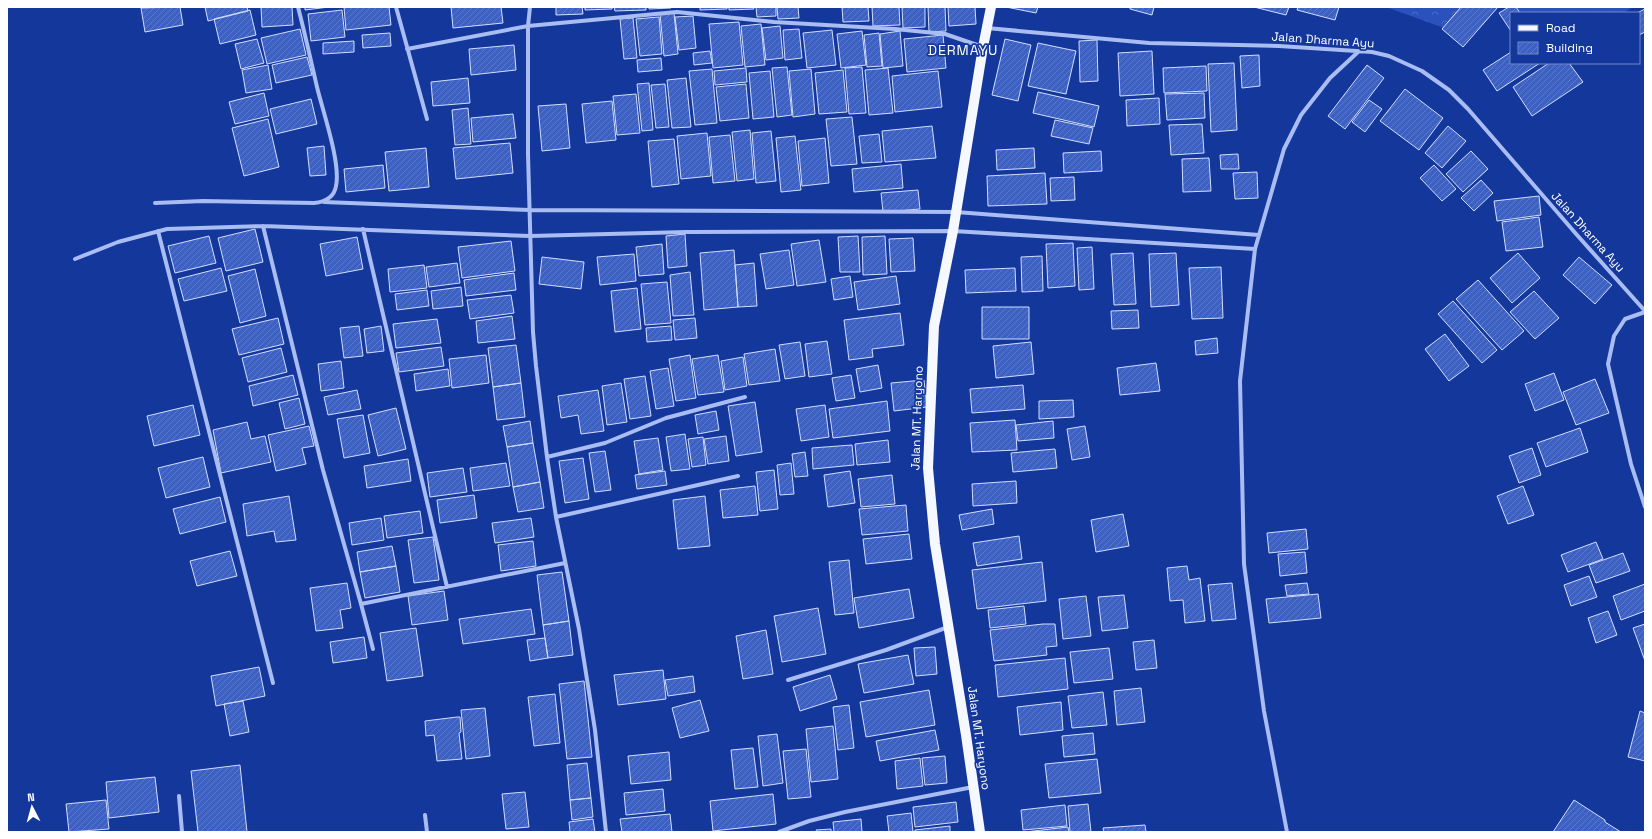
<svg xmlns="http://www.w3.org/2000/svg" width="1652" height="839" viewBox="0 0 1652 839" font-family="'Space Grotesk',sans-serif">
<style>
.forest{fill:url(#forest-crowns)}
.building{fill:url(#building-hatch);stroke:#d2ddfd}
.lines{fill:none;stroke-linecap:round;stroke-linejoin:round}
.minor{stroke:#a9bdf3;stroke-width:4}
.primary{stroke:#f6f8ff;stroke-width:10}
.labels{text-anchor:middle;stroke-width:3.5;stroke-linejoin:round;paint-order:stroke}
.street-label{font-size:12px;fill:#fff;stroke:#14379c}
.quarter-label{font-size:14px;letter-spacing:1px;fill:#fff;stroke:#14379c}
</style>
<defs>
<pattern id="forest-crowns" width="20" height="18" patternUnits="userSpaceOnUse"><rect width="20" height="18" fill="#2b51bc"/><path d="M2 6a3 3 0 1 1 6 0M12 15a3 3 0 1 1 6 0" fill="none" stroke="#4b6bc6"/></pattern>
<pattern id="building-hatch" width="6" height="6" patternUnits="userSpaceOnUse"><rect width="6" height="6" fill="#3d61c3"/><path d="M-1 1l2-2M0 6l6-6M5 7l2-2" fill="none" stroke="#5a79cc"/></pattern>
</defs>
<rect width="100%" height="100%" fill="#14379c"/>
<path class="forest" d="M1386 7H1479L1447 29Z
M1502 7H1633L1623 13H1516Z"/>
<path class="building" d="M180 7 183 25 145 32 141 8Z
M205 7H247L248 11 208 21Z
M261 7H292L293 25 262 27Z
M305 7H329L305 10Z
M344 7H389L391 25 346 30Z
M451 7H501L503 23 453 28Z
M556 7H582L583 14 556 15Z
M585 7H612V9L585 10Z
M614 7H646V10L615 11Z
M649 7H671V8L649 9Z
M700 7H727V9L700 10Z
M729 7H753L754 9 729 10Z
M756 7H776V16L757 17Z
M777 7H798L799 18 778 19Z
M842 7H868L869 21 843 22Z
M872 7H899L900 25 873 26Z
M902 7H925V27L903 28Z
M928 7H945L946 31 929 32Z
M948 7H975L976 24 949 26Z
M1006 7H1038L1036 13Z
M1130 7H1154L1152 15 1130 9Z
M1254 7H1289L1286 15Z
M1298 7H1339L1335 20 1297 10Z
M1461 7H1498L1463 47 1442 29Z
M1509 7H1516L1520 13H1511V31L1499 13Z
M1645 9V32L1639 35V13H1637Z
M250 10 256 35 220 44 214 19Z
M342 10 345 37 311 41 308 14Z
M674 13 678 54 664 56 660 14Z
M693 16 696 48 679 50 675 17Z
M659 17 662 54 640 56 636 19Z
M633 18 637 58 624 59 620 19Z
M739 22 743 65 713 68 709 24Z
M761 24 765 65 745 67 741 26Z
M780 26 783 58 766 60 762 28Z
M300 29 306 55 267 64 261 38Z
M799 29 802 58 785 60 783 30Z
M832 30 836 65 807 68 803 33Z
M862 31 866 65 841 68 837 34Z
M900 31 903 66 883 68 880 34Z
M390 33 391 46 363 48 362 35Z
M879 33 882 66 867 67 864 35Z
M943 35 946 68 907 72 904 39Z
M257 39 264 63 241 69 235 44Z
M1005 39 1031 45 1018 101 992 95Z
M1097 40 1098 81 1080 82 1079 41Z
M354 41V52L323 54V43Z
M1038 43 1076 51 1066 94 1028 86Z
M514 45 516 70 471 75 469 49Z
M710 51 712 63 694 65 693 53Z
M1152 51 1154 94 1120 96 1118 53Z
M1511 52V63H1540L1497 91 1483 70Z
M1259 55 1260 86 1242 88 1240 56Z
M307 57 312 75 276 83 272 65Z
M661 58 662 70 638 72 637 60Z
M1234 63 1237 130 1211 132 1208 64Z
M1549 63H1569L1583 82 1532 116 1513 87Z
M268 65 272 89 246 93 242 70Z
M1367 65 1384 78 1345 129 1328 116Z
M1206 66 1207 91 1164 93 1163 68Z
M787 67 792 115 777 117 772 68Z
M862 67 866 113 849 114 845 68Z
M746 68 747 82 715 85 714 71Z
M888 68 893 113 869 115 865 70Z
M712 69 717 123 695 125 689 71Z
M811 69 815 114 793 117 789 71Z
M843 70 847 112 819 114 815 73Z
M770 71 774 117 753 119 749 73Z
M938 71 942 107 895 112 892 76Z
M468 78 470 103 433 106 431 82Z
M686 78 691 127 672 128 667 80Z
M649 83 653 130 642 131 637 84Z
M665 84 669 127 656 128 651 85Z
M746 84 749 118 720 121 716 87Z
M1405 89 1443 118 1419 150 1380 121Z
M1038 92 1099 106 1094 127 1033 113Z
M264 93 269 116 235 124 229 102Z
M1204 93 1205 118 1167 120 1165 94Z
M636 94 640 133 617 135 613 96Z
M1159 98 1160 124 1127 126 1126 100Z
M311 99 317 124 276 134 270 109Z
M1369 100 1382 109 1365 132 1352 122Z
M612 101 616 140 586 143 582 104Z
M566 104 570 148 542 151 538 106Z
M468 108 471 144 455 145 452 110Z
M513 114 516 138 473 142 471 118Z
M852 117 857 164 831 166 826 119Z
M268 119 279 167 244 176 232 128Z
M1055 120 1093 128 1089 144 1051 136Z
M1202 124 1204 153 1171 155 1169 125Z
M932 126 936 158 885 162 882 131Z
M1448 126 1466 141 1442 168 1425 153Z
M750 130 754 179 737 181 732 132Z
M771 131 776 181 756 183 752 133Z
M707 133 711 176 681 179 677 136Z
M879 134 882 162 862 163 859 136Z
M730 135 735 181 713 183 709 137Z
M795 136 801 190 781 192 776 138Z
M825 138 829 183 802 186 798 141Z
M674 139 679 184 652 187 648 141Z
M510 143 513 173 456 179 453 148Z
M324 146 326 175 310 176 307 148Z
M426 148 429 187 389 191 385 152Z
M1034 148 1035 168 997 170 996 150Z
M1101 151 1102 171 1064 173 1063 153Z
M1471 151 1488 169 1463 192 1446 174Z
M1238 154 1239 169H1221L1220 155Z
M1209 158 1211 191 1183 192 1182 159Z
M901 164 903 188 854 192 852 169Z
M383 165 385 188 346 192 344 169Z
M1434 165 1456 189 1442 201 1420 178Z
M1257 172 1258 198 1235 199 1233 173Z
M1045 173 1047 204 988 206 987 176Z
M1074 177 1075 200 1051 201 1050 178Z
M1481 180 1493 193 1474 211 1461 198Z
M918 190 920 209 883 212 881 193Z
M1539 196 1541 215 1497 221 1494 201Z
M1539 217 1543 247 1506 251 1502 222Z
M255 229 263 262 226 271 218 238Z
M685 234 687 266 668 268 666 236Z
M209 236 216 263 175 273 168 246Z
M858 236 860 272H840L838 237Z
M885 236 887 274 863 275 862 237Z
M357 237 363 269 326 276 320 244Z
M913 238 915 271 891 272 889 239Z
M819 240 826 282 797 286 791 244Z
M511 241 515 271 462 278 458 247Z
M1073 243 1075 286 1048 288 1046 244Z
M662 244 664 274 639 276 636 247Z
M1092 247 1094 289 1079 290 1077 248Z
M734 250 738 307 704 310 700 253Z
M789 250 794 285 766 289 760 254Z
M1133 253 1136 304 1114 305 1111 254Z
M1176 253 1179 305 1151 307 1149 254Z
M1518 253 1540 278 1512 303 1490 278Z
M634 254 636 281 600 285 597 257Z
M1042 256 1043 291 1022 292 1021 257Z
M542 257 584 262 581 289 539 284Z
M1579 257 1612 285 1595 304 1563 275Z
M457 263 460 283 429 287 426 267Z
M754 263 757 306 738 307 735 265Z
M424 265 427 288 390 292 388 269Z
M1221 267 1223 318 1192 319 1189 268Z
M221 268 227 291 184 301 178 279Z
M1015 268 1016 291 966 293 965 270Z
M255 269 266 316 240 323 228 276Z
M690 272 694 315 673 316 670 275Z
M514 273 516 290 466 296 464 280Z
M850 276 853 297 834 300 831 279Z
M896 276 900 304 858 310 854 282Z
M1478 280 1524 331 1502 350 1456 299Z
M667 282 671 323 645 325 641 284Z
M461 287 463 306 433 309 431 291Z
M637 288 641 329 615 332 611 291Z
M427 290 429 306 397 310 395 294Z
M1534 291 1559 318 1535 339 1510 312Z
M511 295 514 313 470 319 467 300Z
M1453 301 1497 350 1482 363 1438 314Z
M982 307H1029V339H982Z
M1138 310 1139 328 1112 329 1111 311Z
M900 313 904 345 872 349 873 357 849 360 844 320Z
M512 316 515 339 478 343 476 321Z
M278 318 284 344 239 355 232 329Z
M695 318 697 338 675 340 673 320Z
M437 319 441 343 396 348 393 324Z
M359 326 363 356 344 358 340 328Z
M381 326 384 351 367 353 364 329Z
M671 326 672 340 647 342 646 328Z
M1445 334 1469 366 1449 381 1425 349Z
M1217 338 1218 353 1196 355 1195 341Z
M827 341 832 374 809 377 805 344Z
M800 342 805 376 785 379 779 345Z
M1031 342 1034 374 996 378 993 346Z
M516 345 521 383 493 387 488 348Z
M441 347 444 366 399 372 396 353Z
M281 348 287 372 248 382 242 358Z
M775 349 780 381 749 385 744 354Z
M486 355 489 383 452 388 449 359Z
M690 355 696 398 676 401 669 359Z
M718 355 724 392 698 395 692 359Z
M743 357 747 386 725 390 721 361Z
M341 361 344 388 321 391 318 364Z
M1156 363 1160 391 1120 395 1117 368Z
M878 365 882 388 860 392 856 369Z
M668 368 674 406 656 409 650 371Z
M448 369 450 386 416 391 414 374Z
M1554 373 1564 400 1535 411 1525 384Z
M293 375 298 395 253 406 249 386Z
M851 375 855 398 836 401 832 378Z
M645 376 651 416 630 419 624 379Z
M1595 379 1609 413 1576 425 1563 392Z
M924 380 927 407 894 411 891 383Z
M521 383 525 417 497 420 493 387Z
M621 383 627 422 607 425 602 386Z
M1023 385 1025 409 972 413 970 389Z
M357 390 361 409 328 415 324 397Z
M598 390 604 431 581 434 578 415 561 418 558 396Z
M299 398 305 424 285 429 279 403Z
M1073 400 1074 417 1039 419V401Z
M887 401 890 431 833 438 829 409Z
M755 402 762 452 736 456 728 406Z
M193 405 200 435 154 446 147 416Z
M825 405 829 437 801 441 796 409Z
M396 408 406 449 378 456 368 415Z
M716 411 719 430 698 434 695 415Z
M363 415 370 453 344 458 337 419Z
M1015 420 1017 450 972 452 970 423Z
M530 421 533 443 507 447 503 426Z
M1053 421 1054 438 1018 441 1016 425Z
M247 422 251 439 265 436 271 462 221 473 213 430Z
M309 426 314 446 302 448 306 464 276 471 268 435Z
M1085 426 1090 457 1072 460 1067 429Z
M1580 428 1588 452 1546 467 1537 443Z
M685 434 690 469 671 471 666 437Z
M726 436 729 461 708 464 704 439Z
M703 437 706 465 692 467 688 439Z
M658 438 663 470 639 474 634 441Z
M888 440 890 462 857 465 855 444Z
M533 443 540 482 513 487 507 447Z
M852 445 854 465 813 469 812 448Z
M1532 448 1541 475 1519 483 1509 456Z
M1055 449 1057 468 1013 472 1011 453Z
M605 451 611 490 595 492 589 453Z
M805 452 808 476 795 477 792 454Z
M203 457 210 487 166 498 158 468Z
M583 458 589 499 565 503 559 461Z
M408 459 411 481 367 488 364 466Z
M506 463 510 486 473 491 470 468Z
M791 463 794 494 780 495 777 465Z
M463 468 467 492 430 497 427 473Z
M774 470 778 509 760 511 756 472Z
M665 471 667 485 637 489 635 475Z
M850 471 855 503 828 507 824 475Z
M892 475 895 504 861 507 858 479Z
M1016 481 1017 503 973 506 972 484Z
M540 482 544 508 518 512 513 487Z
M755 486 758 515 723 518 720 490Z
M1523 486 1534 515 1508 524 1497 496Z
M474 495 477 518 440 523 437 500Z
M289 496 296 540 276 542 274 531 247 536 243 504Z
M705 496 710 546 678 549 673 500Z
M220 497 226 522 180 534 173 509Z
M906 505 908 531 862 535 859 509Z
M992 509 994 524 962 530 959 515Z
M420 511 423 533 387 538 384 516Z
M1123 514 1129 546 1096 552 1091 520Z
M381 518 384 540 352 545 349 523Z
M531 518 534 537 495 543 492 523Z
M1306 529 1308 549 1269 553 1267 533Z
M909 534 912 559 866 564 863 539Z
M1019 536 1022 559 977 566 973 543Z
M433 537 439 580 414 583 408 540Z
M533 541 536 566 501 571 498 545Z
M1596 542 1603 559 1568 572 1561 555Z
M392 546 396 566 360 572 357 552Z
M230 551 237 576 197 586 190 561Z
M1305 552 1307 573 1280 576 1278 554Z
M1623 553 1630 571 1596 583 1589 565Z
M849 560 854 613 835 615 829 562Z
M1042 562 1046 601 977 609 972 570Z
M396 566 400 592 365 598 360 572Z
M1187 566 1189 580 1200 578 1205 621 1185 623 1183 600 1170 601 1167 568Z
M562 572 569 621 543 625 537 575Z
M1589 576 1597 597 1571 606 1564 585Z
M347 583 351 608 340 610 343 628 316 631 310 588Z
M1232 583 1236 619 1212 621 1208 585Z
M1307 583 1309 594 1287 596 1285 585Z
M1645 584V611L1621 620 1613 596Z
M909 589 914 618 859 628 854 598Z
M444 591 448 620 412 625 408 596Z
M1318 594 1321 618 1269 623 1266 599Z
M1124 595 1128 628 1102 631 1098 597Z
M1086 596 1091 636 1063 639 1059 599Z
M1024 606 1026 624 990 628 988 610Z
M818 608 826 654 782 662 774 616Z
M531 609 535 634 463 644 459 619Z
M1608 611 1617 635 1596 643 1588 618Z
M569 621 573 655 548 658 543 625Z
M1043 624H1055L1057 646 1046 647 1047 655 994 661 990 630Z
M1645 624V661L1633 628Z
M416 628 423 676 387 681 380 633Z
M766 630 773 674 743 679 736 636Z
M364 637 367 658 333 663 330 642Z
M545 638 548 658 530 661 527 640Z
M1154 640 1157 668 1136 670 1133 642Z
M935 647 937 674 916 676 914 648Z
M1109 648 1113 679 1074 683 1070 652Z
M908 655 914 684 864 693 858 664Z
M1065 658 1068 689 998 697 995 665Z
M259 667 265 696 216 706 211 676Z
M663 670 666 699 618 705 614 675Z
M830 675 837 699 800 711 793 687Z
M693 676 695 692 668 696 665 680Z
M584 681 592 757 567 759 559 684Z
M1141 688 1145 722 1117 725 1114 691Z
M929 690 935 725 866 737 860 702Z
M1103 692 1107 725 1072 728 1068 696Z
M555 694 560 743 534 746 528 697Z
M700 700 709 731 680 738 672 708Z
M243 701 249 732 230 736 224 704Z
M1061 702 1063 730 1020 735 1017 707Z
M849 705 854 748 838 750 833 707Z
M485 708 490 756 466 759 461 710Z
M1640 711 1645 713V761L1628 757Z
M457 717H460L461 732 459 733 462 759 437 761 434 735 426 736 425 721Z
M833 726 838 779 811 782 806 729Z
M935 730 939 750 880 761 876 741Z
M1093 733 1095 754 1064 757 1062 736Z
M777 734 783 783 763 786 758 736Z
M753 748 758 787 735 789 731 750Z
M806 749 811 797 788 799 783 751Z
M669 752 671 780 631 784 628 756Z
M945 756 947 783 925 785 922 758Z
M920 758 923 786 897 789 895 761Z
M1097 759 1101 793 1049 798 1045 764Z
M587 763 591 798 570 800 567 765Z
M240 765 247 832H198L191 771Z
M155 777 159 812 109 818 106 782Z
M663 789 665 811 626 815 624 793Z
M525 792 529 827 506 829 502 794Z
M773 794 776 824 713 831 710 801Z
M591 798 593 817 572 820 570 800Z
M106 800 109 829 69 832 66 804Z
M1574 800 1605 820V822L1621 832H1553Z
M956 802 958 822 915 827 913 807Z
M1088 804 1091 832H1070L1068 806Z
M1065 805 1067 826 1023 830 1021 810Z
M911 813 913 832H889L887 816Z
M670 814 672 832H622L620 819Z
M593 819 595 832H570L569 822Z
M861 819 862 832H834L833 822Z
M1145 825 1146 832H1104L1103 828Z
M950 826V832H915V830Z
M1068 827 1069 832H1025Z
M831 829V832H817L816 830Z"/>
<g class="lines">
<path class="minor" d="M396 7 427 119
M530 7 528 26V154L533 332 536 366 547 457 556 517 579 629 595 730 606 832
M987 28 1149 43 1279 46 1372 52 1389 56 1422 71 1449 90 1468 109 1577 235 1645 311
M407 49 528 26 677 12 774 22 895 29 945 34 983 47
M324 202 530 210 956 212 1259 235
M155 203 203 201 314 203C324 202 334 198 336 186 341 163 323 112 317 87 311 61 305 34 298 7
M263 226 323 470 361 604 373 649
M363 229 447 587
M158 231 273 683
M75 259 118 242 167 229 263 226 530 236 687 232 953 231 1255 249
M1645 312 1625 319 1614 336 1608 364 1631 464 1645 507
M547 457 605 443 666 418 745 397
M556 517 738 476
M361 604 565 563
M788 680 886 650 948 627
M179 796 182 832
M425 815 427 832
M779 832 809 821 845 812 973 787
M1287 832 1264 711 1244 564 1240 381 1255 249 1284 149 1301 115 1330 78 1358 52"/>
<path class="primary" d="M980 832 966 735 935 544 928 468 934 326 953 231 983 47 991 7"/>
</g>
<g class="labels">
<g class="street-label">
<text transform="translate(1323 40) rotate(4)" y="4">Jalan Dharma Ayu</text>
<text transform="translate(1588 232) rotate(48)" y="4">Jalan Dharma Ayu</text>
<text transform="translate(917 418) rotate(-88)" y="4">Jalan MT. Haryono</text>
<text transform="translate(979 738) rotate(82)" y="4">Jalan MT. Haryono</text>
</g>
<g class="quarter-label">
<text x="963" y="55">DERMAYU</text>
</g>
</g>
<rect width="1652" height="839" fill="none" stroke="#ffffff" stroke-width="16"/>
<rect x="1510" y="12" width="130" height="52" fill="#14379c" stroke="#7287c4"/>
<rect x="1518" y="25" width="20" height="6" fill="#f6f8ff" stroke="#7287c4"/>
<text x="1546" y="32" font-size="12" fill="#ffffff">Road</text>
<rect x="1518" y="42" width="20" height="12" fill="url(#building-hatch)" stroke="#7287c4"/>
<text x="1546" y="52" font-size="12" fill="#ffffff">Building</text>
<g transform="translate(32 807) rotate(354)" stroke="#14379c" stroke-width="3" paint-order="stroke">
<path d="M0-3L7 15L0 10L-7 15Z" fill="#ffffff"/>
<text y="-6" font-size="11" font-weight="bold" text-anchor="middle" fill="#ffffff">N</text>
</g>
</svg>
